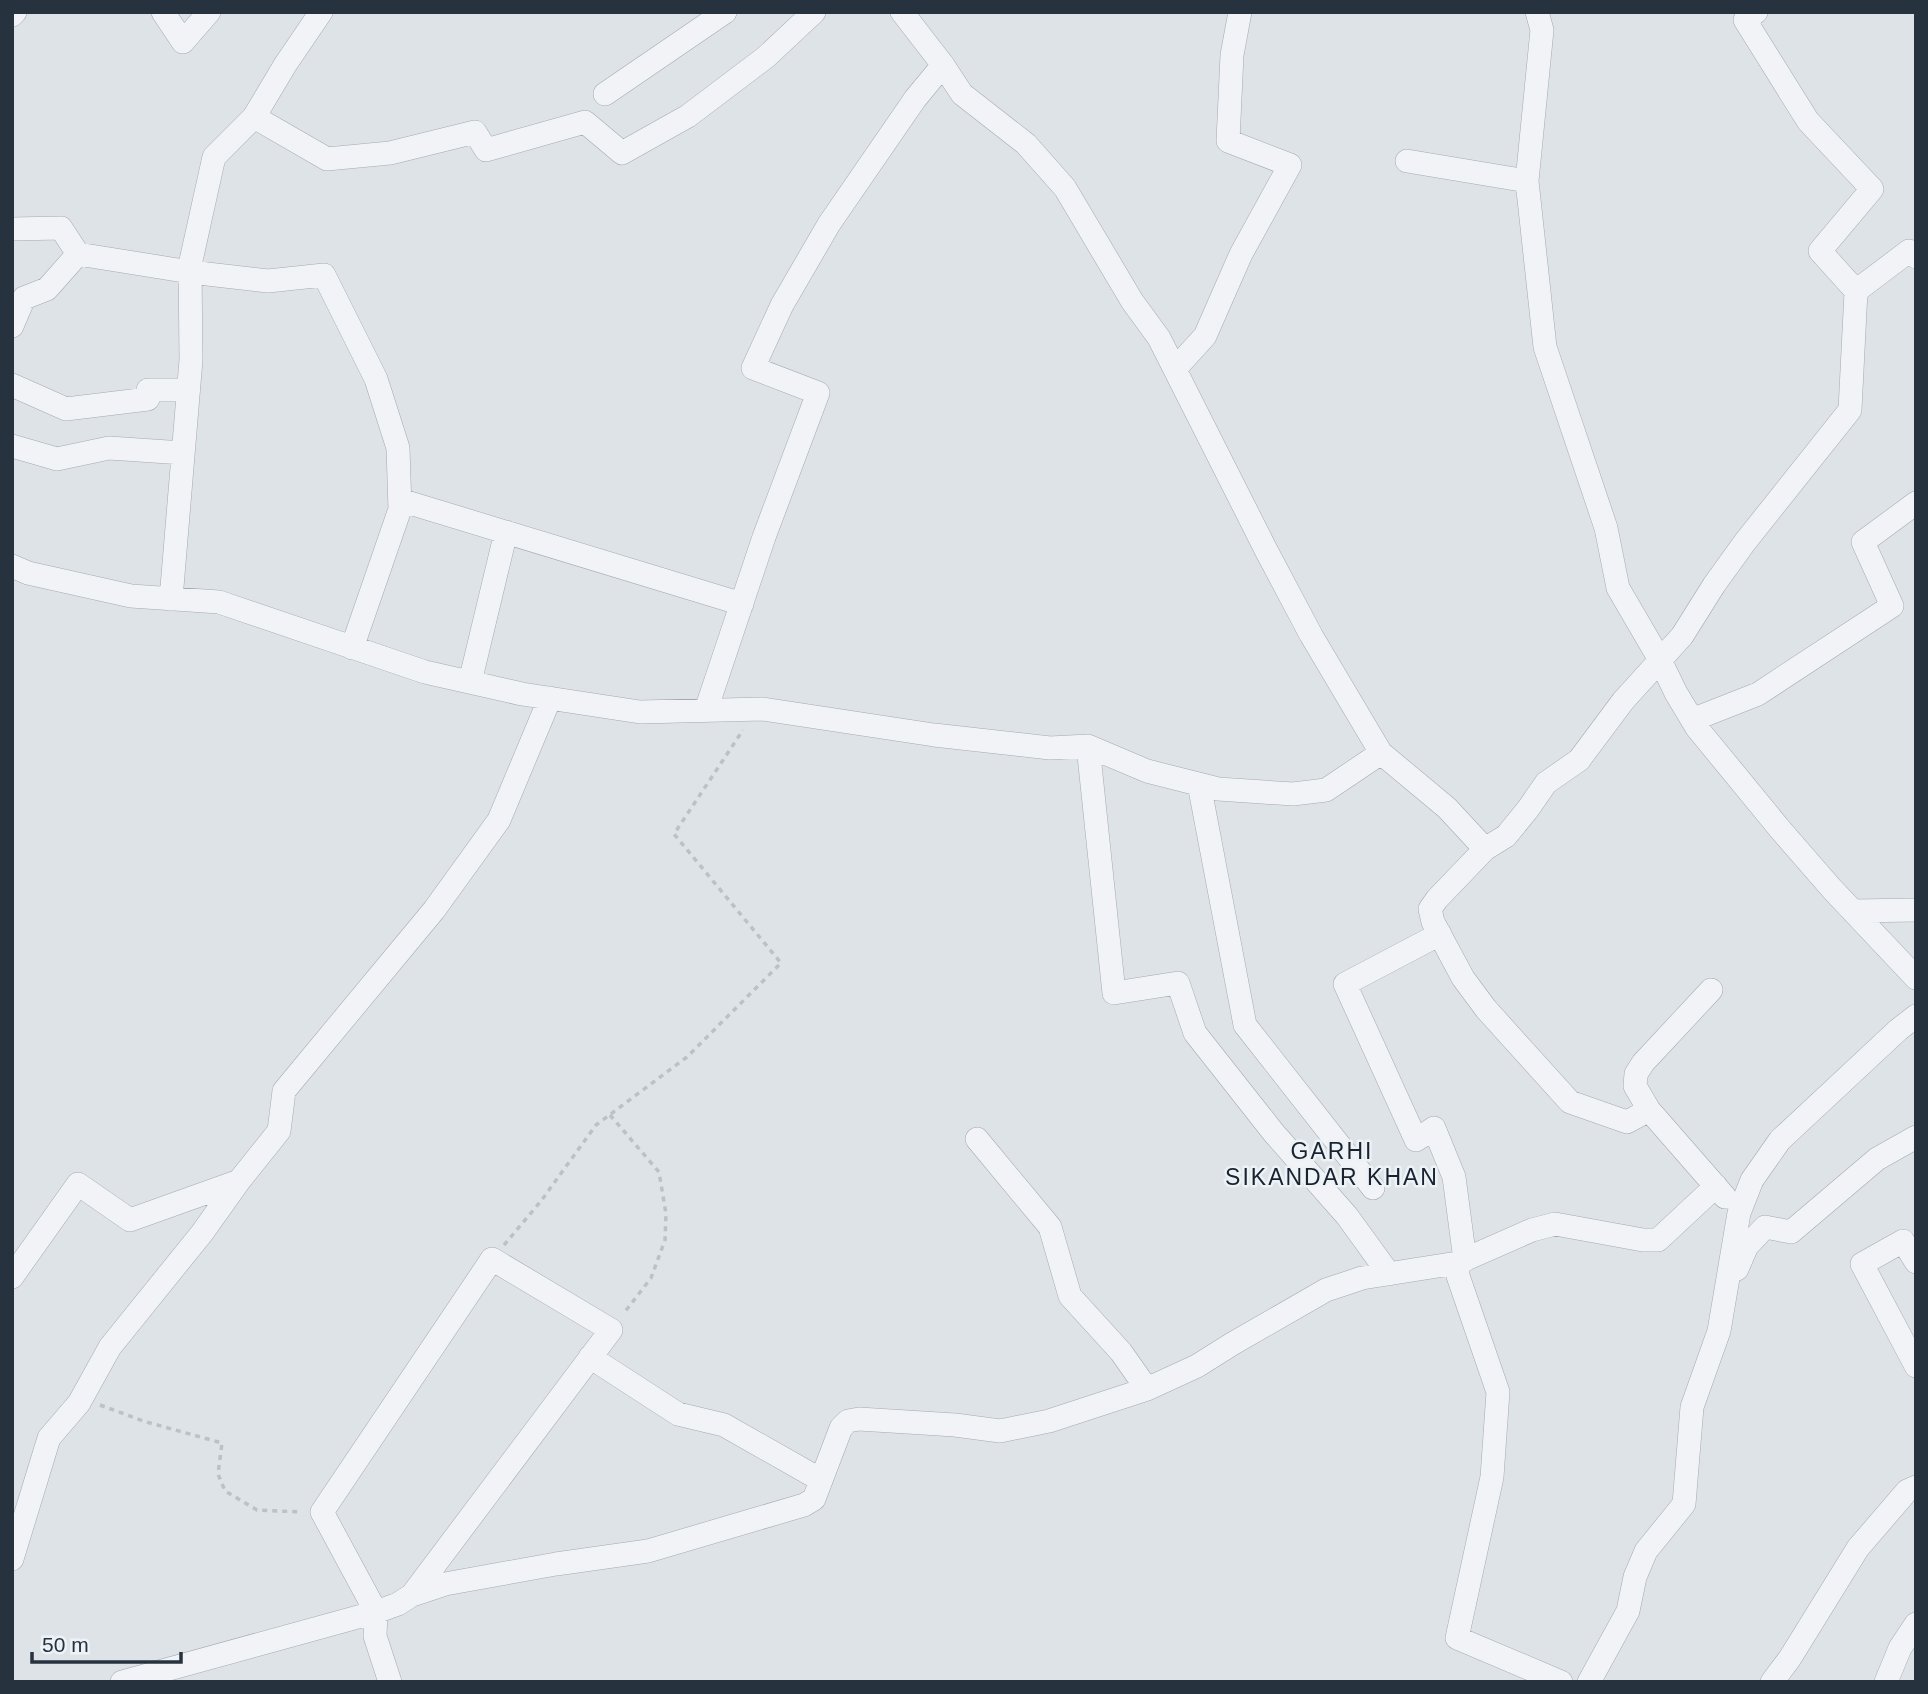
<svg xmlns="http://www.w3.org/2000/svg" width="1928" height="1694" viewBox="0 0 1928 1694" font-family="Helvetica,sans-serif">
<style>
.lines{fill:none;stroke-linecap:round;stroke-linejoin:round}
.minor-casing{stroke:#a3aab2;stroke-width:24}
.path{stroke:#bcc1c6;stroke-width:3.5;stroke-dasharray:5 5;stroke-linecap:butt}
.minor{stroke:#f1f3f6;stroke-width:23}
.labels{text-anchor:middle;stroke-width:5;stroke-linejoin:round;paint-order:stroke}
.neighbourhood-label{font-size:23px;letter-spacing:2px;fill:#192330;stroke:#edf2f6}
</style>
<rect width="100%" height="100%" fill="#dee3e8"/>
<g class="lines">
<defs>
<path id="minor" d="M163 12 183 42 209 12
M902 12 943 65 962 94 1026 144 1065 188 1132 301 1159 338 1266 550 1311 635 1381 753 1447 808 1485 849 1506 836 1528 809 1546 783 1579 760 1623 701 1682 636 1714 585 1745 542 1850 410 1856 291 1909 251 1916 257
M1537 12 1542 30 1527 181 1545 347 1606 528 1618 588 1660 660 1676 693 1697 728 1779 828 1832 889 1916 978
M1756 12 1745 20 1808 121 1872 189 1820 251 1856 291
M12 15 15 12
M605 94 725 12
M254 117 327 159 390 153 475 132 486 150 585 122 622 153 688 116 766 57 814 12
M1407 161 1527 181
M12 229 61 228 78 254
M12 326 24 298 47 289 78 254 190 272 268 281 324 275 376 379 398 448 400 509 352 648
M1175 369 1205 336 1241 254 1290 165 1228 141 1232 55 1240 12
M12 385 66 409 148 399V390H188
M12 446 57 459 109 448 183 453
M400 500 742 604
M12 566 28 573 131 596 219 602 425 672 522 694 640 712 763 709 934 735 1050 748 1088 746 1147 771 1218 789 1293 794 1326 790 1381 753
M171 599 191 360 190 265 214 157 254 117 285 65 321 12
M470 682 506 532
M706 710 764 537 818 393 753 368 782 305 829 224 915 99 943 65
M1692 720 1758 694 1892 606 1863 542 1916 503
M1088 746 1114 993 1178 983 1195 1033 1273 1132 1347 1216 1389 1274
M1199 784 1245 1025 1373 1188
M1485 849 1437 899 1430 909 1433 922 1463 978 1486 1009 1570 1102 1627 1122 1649 1110
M1853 911 1916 910
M1440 934 1345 984 1416 1140 1434 1128 1454 1177 1465 1260
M1711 990 1643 1063 1636 1074 1635 1086 1649 1110 1725 1197
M977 1139 1050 1227 1070 1296 1121 1352 1147 1389
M1916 1262 1903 1241 1862 1264 1916 1366
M1457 1263 1532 1230 1555 1224 1643 1240H1658L1716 1186
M1737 1269 1747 1246 1765 1227 1791 1232 1877 1159 1916 1137
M12 1277 78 1184 130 1220 239 1181 279 1131 284 1091 434 910 499 820 550 698
M590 1357 678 1414 724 1425 821 1480
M12 1559 49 1438 79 1403 110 1347 202 1233 239 1181
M122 1682 376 1612 398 1604 412 1595 445 1584 556 1564 648 1551 804 1505 814 1499 841 1428 848 1421 859 1419 955 1425 1000 1431 1049 1421 1147 1389 1197 1366 1232 1344 1326 1290 1362 1278 1457 1263 1458 1276 1498 1392 1492 1477 1457 1638 1561 1682
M390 1682 375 1636 376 1612 322 1512 492 1259 611 1330 412 1595
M1589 1682 1628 1611 1635 1577 1646 1551 1684 1504 1692 1407 1719 1331 1739 1213 1752 1180 1780 1140 1898 1030 1916 1016
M1772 1682 1790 1658 1858 1548 1907 1491 1916 1487
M1886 1682 1900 1648 1916 1624"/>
</defs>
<use href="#minor" class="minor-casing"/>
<path class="path" d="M610 1115 659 1172 666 1214 665 1240 651 1278 624 1313
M504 1245 541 1201 596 1125 687 1057 781 963 674 834 743 730
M100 1405 143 1421 222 1443 218 1474 225 1491 257 1510 301 1512"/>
<use href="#minor" class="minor"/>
</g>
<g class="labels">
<g class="neighbourhood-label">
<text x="1332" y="1159">GARHI<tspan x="1332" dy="26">SIKANDAR KHAN</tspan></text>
</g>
</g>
<rect width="1928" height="1694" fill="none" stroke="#27323f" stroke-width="28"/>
<path d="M32 1652v10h149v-10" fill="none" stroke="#27323f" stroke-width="3.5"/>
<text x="42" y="1652" font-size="21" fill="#27323f" stroke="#edf2f6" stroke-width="5" paint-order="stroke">50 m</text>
</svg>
